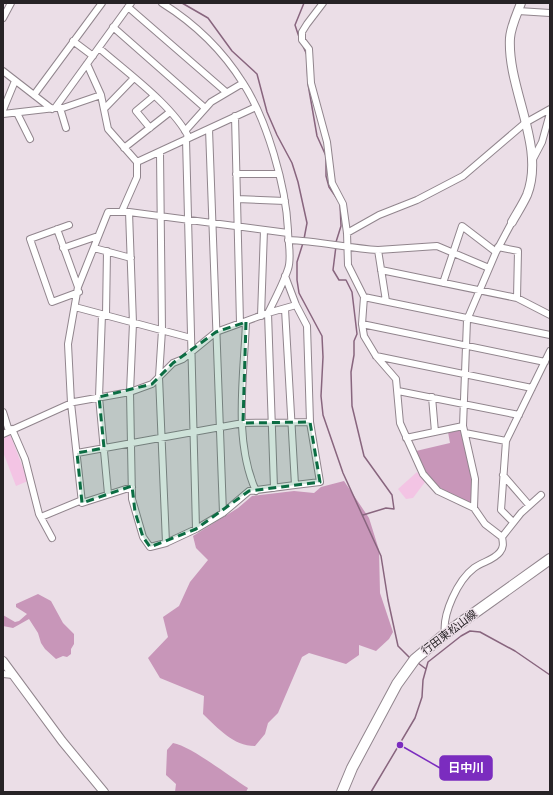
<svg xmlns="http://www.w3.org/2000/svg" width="553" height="795" viewBox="0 0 553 795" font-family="Lora,'Noto Sans JP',serif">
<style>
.green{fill:#f3c4e4}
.forest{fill:#c896b9}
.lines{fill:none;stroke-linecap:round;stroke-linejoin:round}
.stream{stroke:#88657e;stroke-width:1.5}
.minor-casing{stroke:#91858d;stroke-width:8}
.tertiary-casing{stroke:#91858d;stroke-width:10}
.primary-casing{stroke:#91858d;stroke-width:12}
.minor{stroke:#fff;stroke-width:6}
.tertiary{stroke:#fff;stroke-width:8}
.primary{stroke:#fff;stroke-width:10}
.marked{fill:#0b6d43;fill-opacity:0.2;stroke:#0b6d43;stroke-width:3;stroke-dasharray:8 5;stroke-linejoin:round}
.labels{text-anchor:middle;stroke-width:3;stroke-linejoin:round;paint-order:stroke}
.street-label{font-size:11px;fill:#272326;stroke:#ebdee7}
.leader{fill:none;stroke:#7b2cbf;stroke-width:1.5}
.callout-dot{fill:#7b2cbf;stroke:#ebdee7;stroke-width:1.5}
.callout{fill:#7b2cbf;stroke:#7b2cbf;stroke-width:1.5}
.callout-label{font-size:12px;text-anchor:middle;font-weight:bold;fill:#fff}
</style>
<rect width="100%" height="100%" fill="#ebdee7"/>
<path class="green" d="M10 434 28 481 16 486 3 452V437Z
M417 472 425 482 413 498 406 499 398 489Z"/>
<path class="forest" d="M457 430H461L472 477 471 503C440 490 427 484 416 451L450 443 448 432Z
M344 481 369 518 379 550 380 593 393 632 389 639 376 651 359 645V655L346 664 309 653 302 657 278 713 268 723 265 734 255 746C233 746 218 728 203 714L204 696 160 678 148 658 168 637 163 617 179 606 190 582 208 560 196 548 193 536 238 508 252 496 294 491 314 493 321 487Z
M38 594 51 601 63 623 74 634V644L71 649V654L67 657 63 656 56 659 45 649 41 643 38 633 29 619 13 628 3 626V615L15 622 19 621 27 614 16 607V604Z
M173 743C191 746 230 777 248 788L246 792H175L176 784 166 775 167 750Z"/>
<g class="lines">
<path class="stream" d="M182 3 208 18 232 51 257 74 267 112 277 135 292 163 298 182 307 223 304 239
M299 37 295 25 304 3
M302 44 307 55
M307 59 308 84 317 136 326 156V176L329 187 340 203 341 226 336 242
M303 243 297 262V280L299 293 322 336 323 357 321 396 323 415 343 473 381 556 388 600 398 646 411 659
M336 246 333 270 339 280H346L352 292 357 334 354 341V355L351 372 352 406 364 456 392 495 394 509 386 508 363 515
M418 663 426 669
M371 792 415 718 422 697 423 680 428 662 461 636 470 631 480 632 515 651 550 675"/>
<defs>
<path id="minor" d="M323 3 307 24 302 32V40L309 49 311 83 327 142 332 183 343 204 347 233 348 265 364 297
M128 7 226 92
M518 11 550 13
M3 18 11 3
M113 27 205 108
M73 41 93 56
M99 48C125 71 174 106 189 138
M87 64 101 95 108 129 137 162V177L122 211
M3 71 52 109
M34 95 102 3
M55 108H63L101 95
M60 108 66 128
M104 109 134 78
M3 110 15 81
M17 113 30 139
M3 114 55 108 131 3
M235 116 240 323
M150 128 136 111 154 96
M209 129 223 513
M185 131 211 102 243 83
M186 139 196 529
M124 148 170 112
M532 161 542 142 550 113
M137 162 256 107
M236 174H279
M237 199 285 201
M129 212 133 323 130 392 132 499 143 537 150 547 166 543 196 529 223 513 249 491 295 485 285 309
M69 225 30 239 52 302 79 292
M57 229 78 287
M347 233 379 215 417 200 463 176 525 123 550 109
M288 240C318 241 348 248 378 250L386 301
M498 247 518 251 517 298
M63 248 98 236
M94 248 131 258
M378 250 437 246 489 268
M381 270 517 298 550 315
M285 276 296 305 307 326 310 422 320 482 295 485
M443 283 462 226 496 252
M75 307 191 338
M102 314 99 397 108 494
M106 315 107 251
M261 316 264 230
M246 322C244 376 233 440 256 491
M362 324 545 362
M376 356 532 388
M159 377 162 330 160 153
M159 377 166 543
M398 391 519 415
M432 397 435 432
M3 412 9 431
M12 429 25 459 39 514 52 538
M465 433 506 441
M3 434 74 402 130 392 152 384 173 363 183 359 216 332 268 313C275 299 283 284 288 269 292 258 288 242 288 230 286 186 267 120 243 83 223 51 194 23 162 3
M406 438 463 426
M77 453 243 423 310 422
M503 475 529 505
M132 487 82 503 71 403 68 344 78 287 108 212H129L288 233
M274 488 268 313 296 305
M474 508 475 479 463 426 467 320 496 252 512 222
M41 517 82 500
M513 522 501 510 506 441 550 351
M502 537 521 513 541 495
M445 634C442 614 458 580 474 568 482 562 494 560 500 552 504 547 503 543 502 537L485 524 474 508 438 491 423 474 400 423 396 379 376 356 364 336 362 324 364 297 550 335
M3 674 13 675"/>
<path id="tertiary" d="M512 222C517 213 523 204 527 195 546 146 507 89 510 38 511 26 517 14 521 3
M3 661 62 741 104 792"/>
<path id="primary" d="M342 792 352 768 397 684 415 659 445 634 550 559"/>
</defs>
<use href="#minor" class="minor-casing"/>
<use href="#tertiary" class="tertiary-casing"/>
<use href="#primary" class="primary-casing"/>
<use href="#minor" class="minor"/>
<use href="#tertiary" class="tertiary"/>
<use href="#primary" class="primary"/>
</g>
<path class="marked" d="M246 322 243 423 310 422 320 482 249 491 196 529 150 547 143 537 135 512 132 486 82 503 77 453 104 448 99 397 152 384 173 363 216 332Z"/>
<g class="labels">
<g class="street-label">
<text transform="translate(449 632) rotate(-37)" y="4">行田東松山線</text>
</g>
</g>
<path class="leader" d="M400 745L440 768"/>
<circle class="callout-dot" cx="400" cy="745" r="4"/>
<rect class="callout" x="440" y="756" width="52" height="24" rx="4"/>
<g class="callout-label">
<text x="466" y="772">日中川</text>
</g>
<rect width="553" height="795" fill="none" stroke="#272326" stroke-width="8"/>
</svg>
